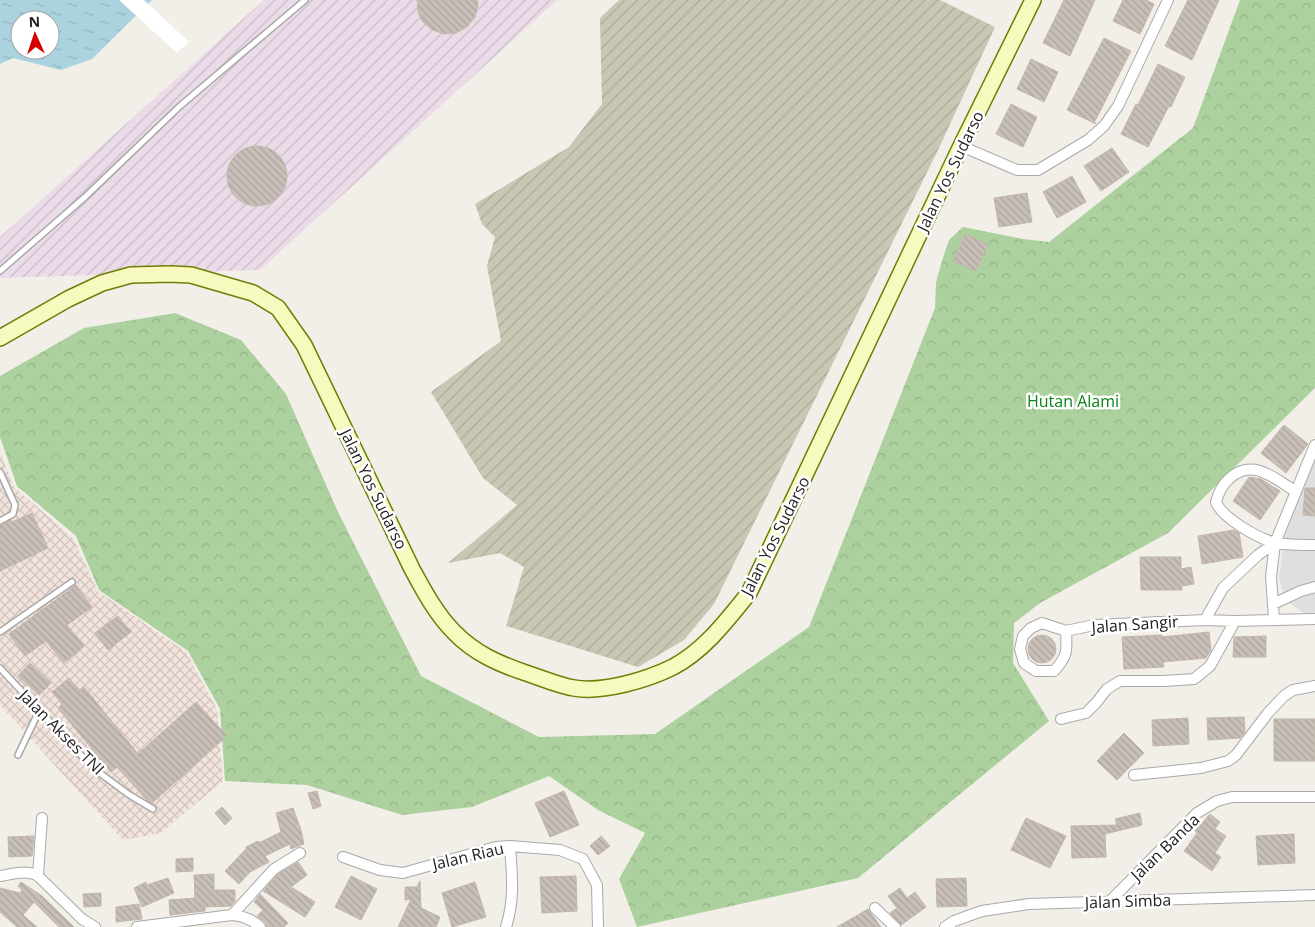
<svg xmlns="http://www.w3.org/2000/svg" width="1315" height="927" viewBox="0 0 1315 927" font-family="'Open Sans',sans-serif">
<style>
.residential{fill:#e0dfdf}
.industrial{fill:url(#industrial-furrows)}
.military{fill:url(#military-cross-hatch)}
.construction{fill:url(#construction-furrows)}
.forest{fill:url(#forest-crowns)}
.water{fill:url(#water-ripples);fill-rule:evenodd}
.pier{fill:#fff}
.building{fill:url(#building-back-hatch);stroke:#c4b6ab}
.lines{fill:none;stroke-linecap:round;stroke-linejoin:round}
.lane-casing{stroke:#a9a9a9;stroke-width:8}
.street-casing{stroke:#a9a9a9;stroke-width:12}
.secondary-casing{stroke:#707d05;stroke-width:18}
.lane{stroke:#fff;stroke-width:5}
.street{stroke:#fff;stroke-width:10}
.secondary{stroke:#f7fabf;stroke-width:15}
.labels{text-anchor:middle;stroke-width:5;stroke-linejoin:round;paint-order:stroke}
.street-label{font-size:16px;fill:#222;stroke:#fff}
.park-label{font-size:16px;fill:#0c8416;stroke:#fff}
</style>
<defs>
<pattern id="industrial-furrows" width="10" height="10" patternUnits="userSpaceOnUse" patternTransform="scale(1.25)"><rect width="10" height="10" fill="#ebdbe8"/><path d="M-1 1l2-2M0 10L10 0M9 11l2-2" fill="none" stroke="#c9bcc7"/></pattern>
<pattern id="military-cross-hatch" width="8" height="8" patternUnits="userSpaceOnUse" patternTransform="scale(1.25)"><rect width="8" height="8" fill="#f3e3dd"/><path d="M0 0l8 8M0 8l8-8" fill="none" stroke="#d0c2bd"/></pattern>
<pattern id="construction-furrows" width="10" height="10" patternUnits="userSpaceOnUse" patternTransform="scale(1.25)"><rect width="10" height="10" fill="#c7c7b4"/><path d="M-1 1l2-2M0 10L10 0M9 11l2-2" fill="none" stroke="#abab9a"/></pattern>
<pattern id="forest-crowns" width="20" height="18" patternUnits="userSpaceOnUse" patternTransform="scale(1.25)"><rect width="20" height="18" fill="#add19e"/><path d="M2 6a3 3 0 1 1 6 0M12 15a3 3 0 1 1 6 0" fill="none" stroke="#95b388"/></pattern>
<pattern id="water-ripples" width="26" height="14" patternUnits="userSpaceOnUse" patternTransform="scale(1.25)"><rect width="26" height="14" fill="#aad3df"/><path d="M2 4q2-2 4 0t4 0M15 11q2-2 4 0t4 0" fill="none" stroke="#92b5bf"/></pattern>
<pattern id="building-back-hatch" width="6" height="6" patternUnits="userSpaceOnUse" patternTransform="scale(1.25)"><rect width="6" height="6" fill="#c7bfb8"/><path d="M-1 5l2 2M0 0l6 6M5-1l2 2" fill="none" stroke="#aba49e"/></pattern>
</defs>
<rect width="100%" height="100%" fill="#f2efe9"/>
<path class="residential" d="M1315 458V613H1304L1285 600 1279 578 1285 535Z"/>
<path class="industrial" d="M264 0H557L260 270 0 278V237Z"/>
<path class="military" d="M0 451 13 486 73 538 98 591 186 652 217 709 223 781 161 833 123 840 0 705Z"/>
<path class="construction" d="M619 0H940L995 27 939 148 714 604 684 640 638 667 506 626 524 567 500 553 448 563 517 505 483 478 431 392 501 341 487 266 495 237 482 224 475 204 569 147 602 104 600 18Z"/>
<path class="forest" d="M1240 0H1315V388L1168 533 1040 603 1014 623 1013 663 1049 721 858 878 637 927 619 879 645 833 598 810 549 776 472 807 402 815 307 785 225 781 220 709 188 651 99 590 76 536 17 486 0 437V376L84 328 175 313 241 340 286 394 338 512 421 676 539 737 655 734 809 627 935 308 936 282 942 261 949 240 963 227 1023 239 1049 242 1193 128Z"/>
<path class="water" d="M0 0H152L92 59 61 70 13 58 0 64ZM20 20H50V50H20Z"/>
<path class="pier" d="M119 0H144L189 42 177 53Z"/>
<path class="building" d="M417 0H477L478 5 475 17 467 27 456 33 443 34 431 29 422 21 418 11Z
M1064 0H1095L1070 56 1043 43Z
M1123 0H1146L1154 4 1140 34 1113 21Z
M1188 0H1219L1192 60 1165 46Z
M1104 38 1131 51 1095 121 1093 120 1096 124 1067 110Z
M1031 59 1058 72 1044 102 1017 89Z
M1158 64 1185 77 1171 107 1169 106 1148 147 1121 134 1136 104 1138 105Z
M1011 104 1037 117 1023 147 996 134Z
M227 176a30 30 0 1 1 60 0a30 30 0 1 1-60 0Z
M1112 148 1129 172 1101 191 1084 166Z
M1072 176 1086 202 1057 218 1043 192Z
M1027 193 1032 222 999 227 994 198Z
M965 234 988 244 976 271 953 261Z
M1284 425 1308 444 1286 473 1261 453Z
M1249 477 1261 479 1280 491 1260 520 1233 501Z
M1305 488H1315V516L1303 515Z
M32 513 48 548 0 571V525L11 520 12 522Z
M1234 530 1239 533 1243 557 1202 564 1198 536Z
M1140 557H1181V569L1191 567 1194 584 1182 586V590H1141Z
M76 585 92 607 67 625 84 646 64 663 46 641 25 656 9 634Z
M118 616 131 632 108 650 95 633Z
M1209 632 1211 650 1206 658 1163 662 1164 667 1124 669 1122 637 1162 635V637Z
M1028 649a14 14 0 1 1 28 0a14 14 0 1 1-28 0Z
M1266 636V657H1233L1234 637Z
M30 663 51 683 39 695 18 676Z
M69 678 80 691 84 687 138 754 196 702 227 736 152 803 147 800 117 767 111 772 58 708 62 704 52 692Z
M1244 717 1245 732 1240 738 1208 740 1207 718Z
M1188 718 1189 744 1153 746 1152 720Z
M1274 719H1315V761H1274Z
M1124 733 1144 753 1117 780 1097 761Z
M317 791 321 806 313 809 308 793Z
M564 791 579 825 550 837 535 803Z
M222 807 232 818 225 825 215 813Z
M293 808 301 830 304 844 291 849 290 844 265 856 269 862 250 872 239 884 225 871 246 849V847L258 841 259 843 281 832 276 813Z
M1140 813 1142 825 1105 834 1106 857 1072 858 1071 826 1117 825 1115 819Z
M1210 814 1220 822 1215 829 1226 836 1215 853 1221 857 1212 871 1184 851 1197 833 1195 831Z
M1026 818 1066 836 1050 868 1011 850Z
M1294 834 1295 863 1258 865 1256 836Z
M34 836 32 856 9 857 8 837Z
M601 836 610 846 598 855 590 846Z
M193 858V871L176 872V859Z
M298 862 307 875 291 887 315 902 305 917 263 891 278 874Z
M214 874V890H235V901L231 906 205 907V911L170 915 169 900 195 898 194 875Z
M351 876 377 889 361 920 335 907Z
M576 876 577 911 542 913 540 877Z
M168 878 174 893 142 907 134 888 146 882 147 885Z
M966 878 967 906 937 907 936 879Z
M420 881 421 908 440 917 436 927H398L411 899 405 900V887H417Z
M21 882 42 896 74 927H59L34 902 23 915 37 927H17L0 912V888L20 893 22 890 18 886Z
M475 882 486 917 452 927 442 893Z
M900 888 907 898 915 892 926 907 901 925 890 913 897 908 888 896Z
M101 893V906L84 907 83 894Z
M260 894 288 923 284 927H267L265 922 257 916 263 910 254 902Z
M139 904 142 919 116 922V907Z
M868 909 881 927H837Z"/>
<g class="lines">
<defs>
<path id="lane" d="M0 271 85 197 180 106 305 0
M0 472 15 505 13 514 0 521
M0 632 72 582
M0 668 93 768 128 794 153 809
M18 755 39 711"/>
<path id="street" d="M961 146 1017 170H1038L1088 140 1104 126 1118 106 1168 0
M1295 491C1274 478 1253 458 1230 478 1223 484 1218 494 1216 502 1222 518 1259 539 1276 543 1288 545 1303 545 1315 545
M1273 604 1301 591 1315 587
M1274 619 1271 577 1275 543 1315 445
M1205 620 1223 588 1258 555 1275 543
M1066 631C1067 651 1068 656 1054 671H1036L1024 663 1020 649 1023 636 1031 628 1042 623 1066 631 1094 625 1205 620 1235 621 1315 619
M1061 719 1086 713 1096 703 1107 689 1120 681H1164L1194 679 1210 666 1235 621
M1134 775 1201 768 1228 761 1236 755 1268 713 1284 696 1293 690 1315 686
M343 857 380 870 403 873 496 847 510 846 560 850 583 859 597 885 598 927
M0 876C13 874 27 869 38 876L82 919 95 927
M38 876 42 818
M1110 901 1197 813 1217 801 1232 797H1315
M875 908 895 927
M232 915 274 869 300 853
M137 927 232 915C243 916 252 919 260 927
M506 927C515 898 512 875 510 846
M945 927 954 921 982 911 1029 904 1315 895"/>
<path id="secondary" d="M0 338 68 299 102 283 131 275 170 274 191 275 253 293 278 308 304 345 412 569C424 591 436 614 454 632 474 653 499 664 526 673 542 678 557 685 574 688 602 693 647 680 673 667 705 650 727 620 749 593L961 146 1033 0"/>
</defs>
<use href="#lane" class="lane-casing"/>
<use href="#street" class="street-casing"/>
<use href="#secondary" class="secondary-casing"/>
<use href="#lane" class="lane"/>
<use href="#street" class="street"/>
<use href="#secondary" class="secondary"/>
</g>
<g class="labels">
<g class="street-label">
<text transform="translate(950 171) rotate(-64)" y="6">Jalan Yos Sudarso</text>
<text transform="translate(374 489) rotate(64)" y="6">Jalan Yos Sudarso</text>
<text transform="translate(775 536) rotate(-63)" y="6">Jalan Yos Sudarso</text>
<text transform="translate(1135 624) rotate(-4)" y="6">Jalan Sangir</text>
<text transform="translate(62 732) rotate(45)" y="6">Jalan Akses TNI</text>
<text transform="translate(1165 847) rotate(-44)" y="6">Jalan Banda</text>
<text transform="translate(468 856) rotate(-13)" y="6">Jalan Riau</text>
<text transform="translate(1128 901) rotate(-2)" y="6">Jalan Simba</text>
</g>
<g class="park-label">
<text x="1073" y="407">Hutan Alami</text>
</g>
</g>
<g transform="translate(35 35) rotate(357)"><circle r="24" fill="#ffffff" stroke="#a7a7a7"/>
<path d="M0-4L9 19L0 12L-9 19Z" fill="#d40000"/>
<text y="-8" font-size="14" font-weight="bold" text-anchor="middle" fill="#222222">N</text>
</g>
</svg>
